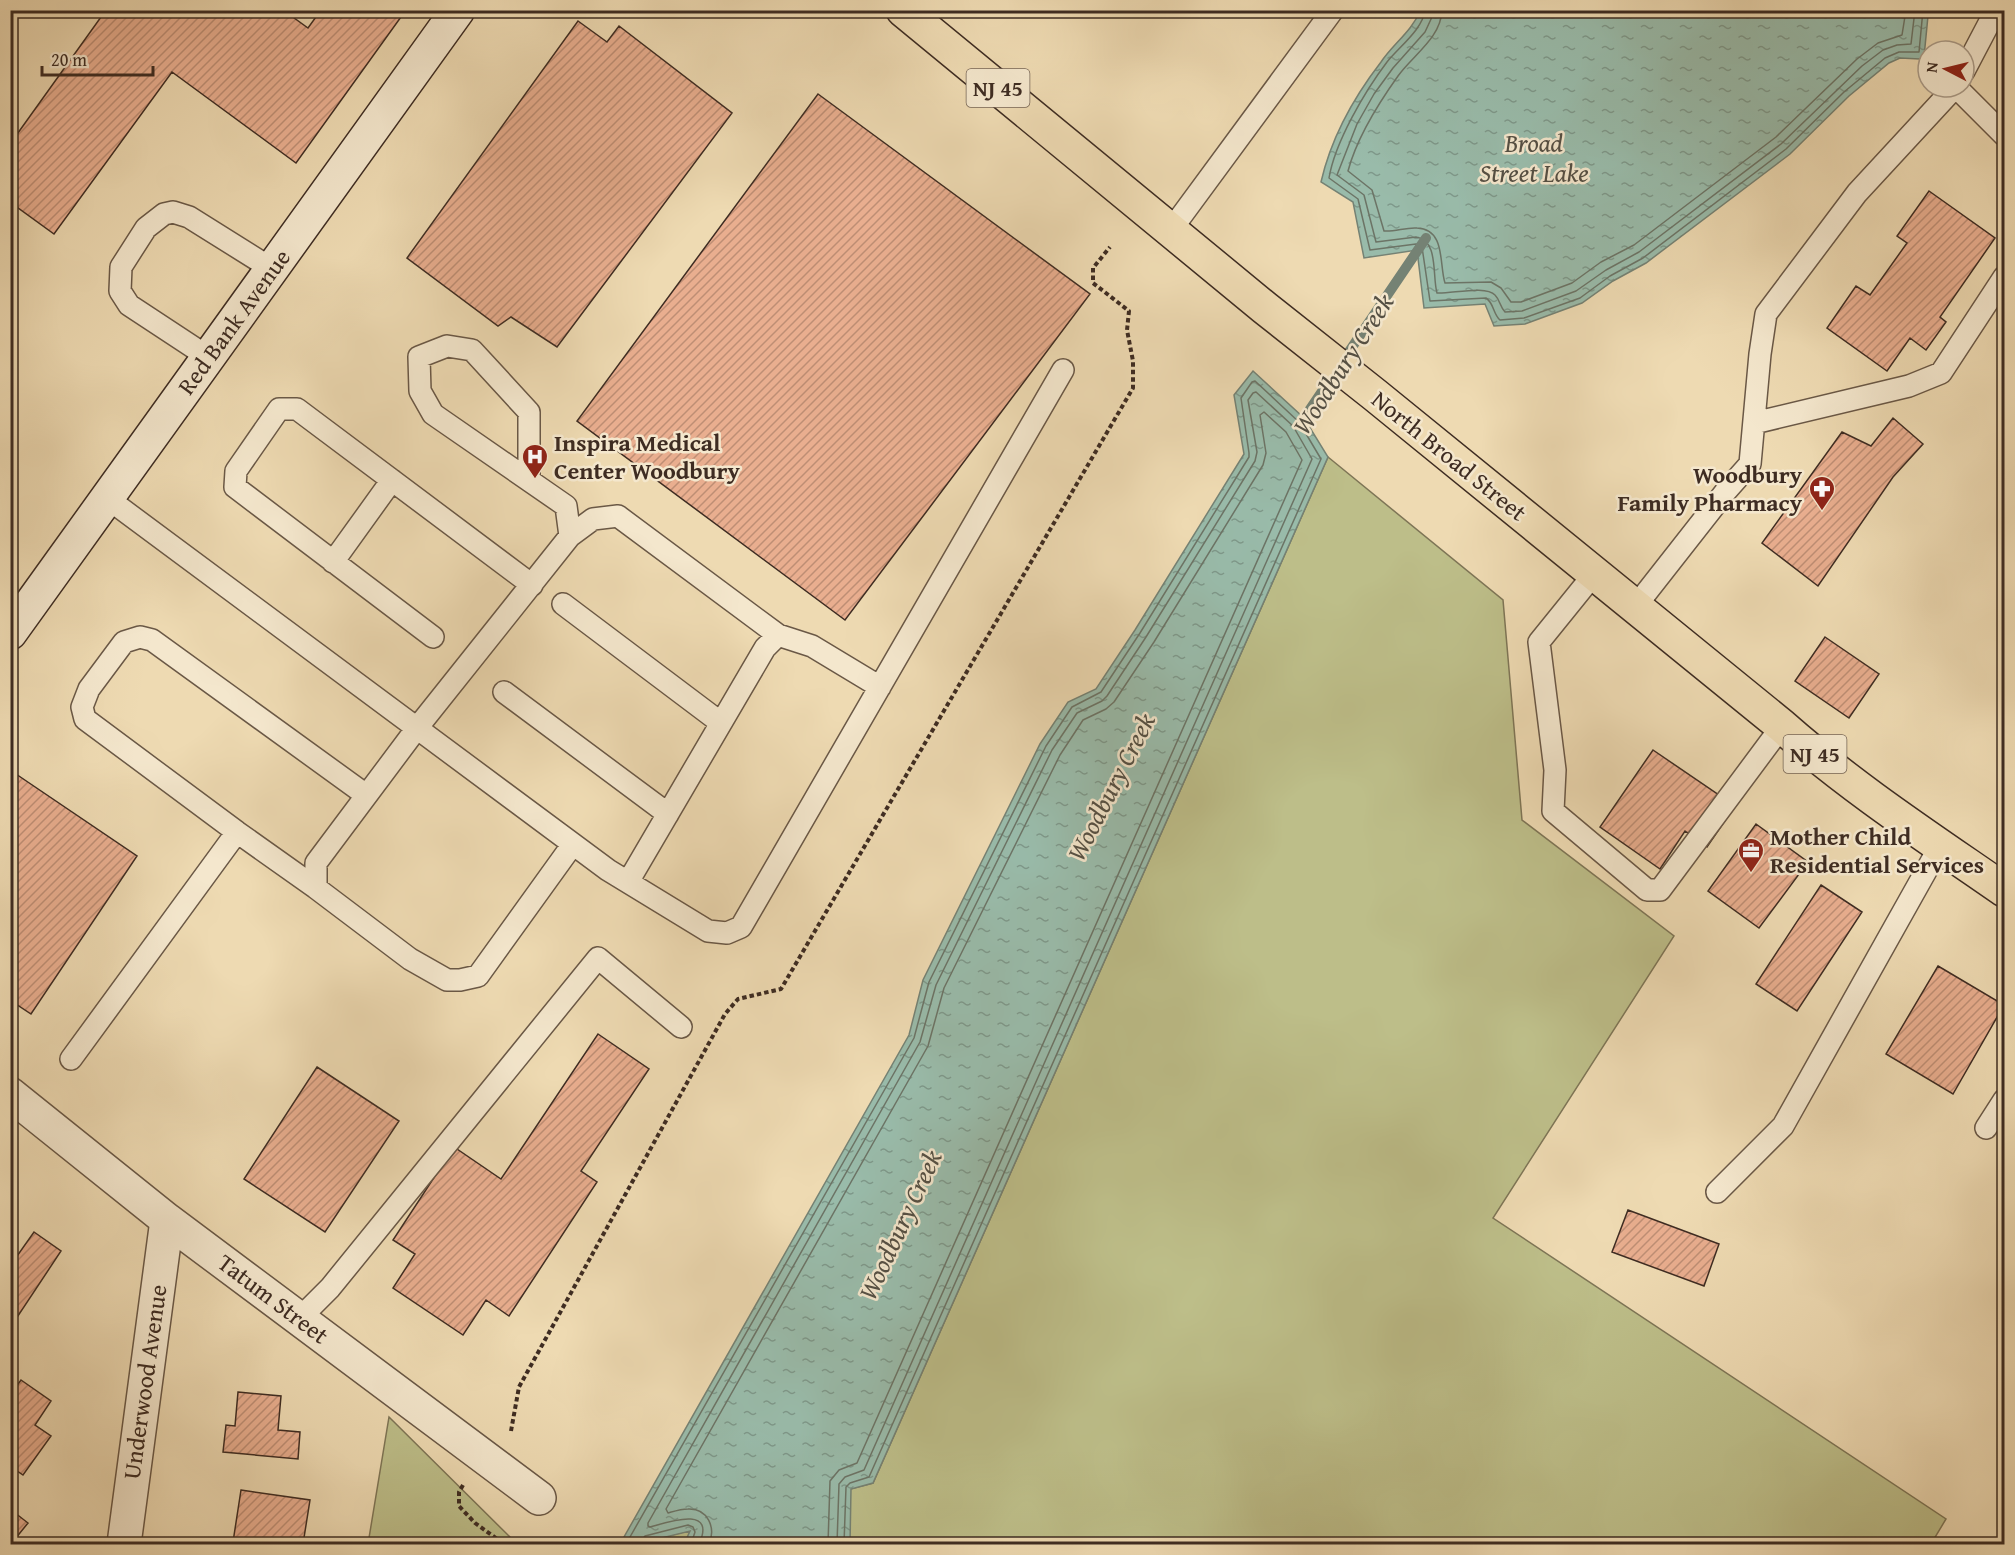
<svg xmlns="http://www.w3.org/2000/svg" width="2015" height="1555" viewBox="0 0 2015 1555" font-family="'Gentium Book Plus',serif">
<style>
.park{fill:#bdbe89;stroke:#7e7556;stroke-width:1.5}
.water{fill:url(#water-ripples);stroke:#758274;stroke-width:1.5}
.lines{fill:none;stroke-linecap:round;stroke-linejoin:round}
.shore{stroke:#6c7466;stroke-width:1.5}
.stream{stroke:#758274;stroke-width:10}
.building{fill:url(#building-hatch);stroke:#3e2c22;stroke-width:1.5}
.lane-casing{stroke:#6a5846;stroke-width:24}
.street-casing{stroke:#6a5846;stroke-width:36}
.secondary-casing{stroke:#3e2c22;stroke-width:36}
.primary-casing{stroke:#3e2c22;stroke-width:36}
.path{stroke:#3e2c22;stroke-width:4;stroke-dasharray:4.5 3;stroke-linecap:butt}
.lane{stroke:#f4e7cd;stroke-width:21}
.street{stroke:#f4e7cd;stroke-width:33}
.secondary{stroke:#f4e7cd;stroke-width:33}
.primary{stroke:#eedab2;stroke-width:33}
.labels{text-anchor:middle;stroke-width:5;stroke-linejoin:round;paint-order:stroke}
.shield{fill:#f4e7cd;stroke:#756455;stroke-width:1.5}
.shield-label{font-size:22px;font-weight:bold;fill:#3e2c22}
.street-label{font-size:24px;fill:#3e2c22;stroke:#f4e7cd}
.poi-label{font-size:24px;font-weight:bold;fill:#3e2c22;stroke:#f4e7cd;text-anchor:start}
.water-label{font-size:26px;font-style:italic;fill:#555044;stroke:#f4e7cd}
</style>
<defs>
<pattern id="water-ripples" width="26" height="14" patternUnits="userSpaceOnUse" patternTransform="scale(1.5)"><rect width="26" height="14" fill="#9ba"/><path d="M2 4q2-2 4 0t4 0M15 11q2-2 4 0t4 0" fill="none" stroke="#7e988a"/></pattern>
<pattern id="building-hatch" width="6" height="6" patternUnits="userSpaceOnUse" patternTransform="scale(1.5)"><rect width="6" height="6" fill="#e9ae8f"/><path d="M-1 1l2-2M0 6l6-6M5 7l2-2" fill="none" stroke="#be8e74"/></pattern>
</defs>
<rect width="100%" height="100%" fill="#eedab2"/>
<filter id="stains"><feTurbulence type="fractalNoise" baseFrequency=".00333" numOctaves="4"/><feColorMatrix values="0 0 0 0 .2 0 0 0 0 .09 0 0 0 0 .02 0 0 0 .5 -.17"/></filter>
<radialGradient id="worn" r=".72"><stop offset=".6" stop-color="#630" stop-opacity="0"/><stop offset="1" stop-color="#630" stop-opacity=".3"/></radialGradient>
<path class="park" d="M1328 457 1503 600 1522 820 1674 936 1493 1218 1946 1519 1931 1544H637L873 1483Z
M389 1417 517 1544H368Z"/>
<path class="water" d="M1420 11V10L1930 11 1928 16 1924 57 1920 59 1900 58 1889 63 1849 96 1790 154 1646 263 1613 281 1582 303 1525 324 1494 326 1485 304 1424 308 1417 250 1364 258 1353 202 1321 182C1331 138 1354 97 1381 62 1393 44 1412 31 1420 11Z
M1253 371 1304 418 1328 457 873 1483 851 1489 850 1544H684L690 1531 637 1544H620L909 1035 923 980 1040 744 1068 702 1096 689 1135 630 1244 454 1234 395Z"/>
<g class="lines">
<path class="shore" d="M1425 10C1423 29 1399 47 1387 62 1365 91 1335 142 1329 178L1358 199 1370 250 1416 244 1422 247 1430 301 1486 298C1494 303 1493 314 1500 320L1524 318 1580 298 1610 276 1643 258 1786 149 1844 92 1885 58 1899 52H1919L1923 10
M1433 10 1432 17 1425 32 1393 68 1374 94 1357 124 1337 175 1364 195 1376 242 1416 237C1439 240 1432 276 1437 293 1451 294 1486 285 1495 295 1500 300 1500 307 1505 312L1522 311 1576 291 1606 270 1639 252 1781 144 1862 66 1883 50 1897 45 1911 44 1915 10
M1442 10C1441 38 1413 55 1398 76 1378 104 1357 137 1348 171L1372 190 1384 231C1395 232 1406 227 1417 228 1446 229 1439 265 1445 283L1491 282 1501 288 1511 302H1521L1572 283 1601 262 1634 245 1776 137 1857 59 1878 43 1902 35 1906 10
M626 1544 914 1038 929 982 1046 746 1072 707 1101 692 1140 633 1249 457V453L1241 398 1252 382 1255 381 1299 422 1321 459 869 1477 850 1483 846 1487 844 1544
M641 1544 642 1540 645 1536 688 1525 693 1527 695 1532 691 1544
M699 1544C717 1505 668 1522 650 1527L648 1526V1523L920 1042 936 985 1052 750 1077 713 1102 701 1107 696 1146 637 1255 461 1257 452 1248 400 1253 393 1256 392 1293 426 1312 459 864 1470 845 1477 839 1484 837 1544
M709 1544C716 1528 708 1508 688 1509 681 1509 675 1511 668 1513L666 1509 928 1046 944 988 1060 755 1083 720 1106 709 1114 702 1154 642 1263 465 1266 453 1260 415 1264 412 1286 432 1302 460 857 1463 839 1470 830 1481 828 1544"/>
<path class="stream" d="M1304 418 1426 238"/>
</g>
<path class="building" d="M106 10H283L308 28 321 10H406L296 163 172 72 54 234 10 202V144Z
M578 21 607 42 619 26 732 113 557 347 511 317 498 326 407 258Z
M818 94 1090 294 845 620 577 421Z
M1929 191 1995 238 1940 317 1946 322 1926 350 1910 338 1887 371 1827 328 1856 286 1870 295 1907 243 1897 236Z
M1893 418 1923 444 1893 477 1818 586 1762 543 1842 432 1871 446Z
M1825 637 1879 674 1849 718 1795 681Z
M1653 750 1735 806 1707 847 1685 831 1660 869 1600 827Z
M13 772 137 856 31 1014 10 1000V775Z
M1756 824 1808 862 1759 928 1708 891Z
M1821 885 1862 912 1797 1011 1756 984Z
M1938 966 2004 1005 1953 1094 1886 1054Z
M598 1034 649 1069 581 1171 597 1182 509 1316 486 1300 463 1335 393 1288 415 1254 393 1240 454 1147 501 1179Z
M317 1067 399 1121 325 1232 244 1179Z
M2004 1170V1185L1998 1181Z
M1628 1210 1719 1244 1704 1286 1612 1252Z
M34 1232 61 1251 12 1325 10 1266Z
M21 1380 51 1401 35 1425 51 1436 23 1475 10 1466V1395Z
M238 1392 281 1396 278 1430 300 1432 298 1459 223 1452 226 1425 235 1426Z
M241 1490 310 1500 303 1544H247L233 1542Z
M10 1509 28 1523 11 1544H10Z"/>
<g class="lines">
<defs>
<path id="lane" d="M1964 71 1996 10
M1956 87 2004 135
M1171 230 1333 10
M208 357 129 305 120 291 121 267 146 228 164 214 173 212 189 217 272 269
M1754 423 1909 386 1941 373 2004 277
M529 479V412L472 350 447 346 419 357 420 391 433 414 566 506 570 536 417 728 316 863V888L410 959 447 980H460L478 976 573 844
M107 498 608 870 708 931 727 933 741 927 1063 370
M570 536 593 519 618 516 778 635
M333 562 392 480
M1594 574 1539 642 1555 770 1553 811 1647 890H1660L1782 726
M563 604 721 723
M1635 607 1726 491 1750 464 1760 354 1766 314 1857 193 1955 87
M433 637 235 487 236 471 279 409H297L532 585
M504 692 668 814
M628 882 765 648 778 635 812 646 880 687
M316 888 237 832 85 719 82 707 89 689 124 642 140 637 152 640 366 795
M71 1059 237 832
M1986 1128 2004 1100
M1717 1192 1783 1126 1940 846
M299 1319 330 1288 598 958 681 1027"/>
<path id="street" d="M10 1094 167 1220 539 1498
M124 1544 167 1220"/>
<path id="secondary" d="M10 633 458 10"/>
<path id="primary" d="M903 10 1265 308 1375 395 1782 726C1851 787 1929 838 2004 890"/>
</defs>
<use href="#lane" class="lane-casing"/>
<use href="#street" class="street-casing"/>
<use href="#secondary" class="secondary-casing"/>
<use href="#primary" class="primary-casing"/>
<path class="path" d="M511 1431 519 1387 725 1014 738 999 781 989 1133 388V361L1127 330 1129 311 1093 283V268L1110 247
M463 1485 459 1492V1506L475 1523 504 1544"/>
<use href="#lane" class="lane"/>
<use href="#street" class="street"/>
<use href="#secondary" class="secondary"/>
<use href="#primary" class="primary"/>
</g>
<defs>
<symbol id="hospital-pin" viewBox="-11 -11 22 30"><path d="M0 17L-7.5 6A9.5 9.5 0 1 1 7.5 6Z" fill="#8f2418" stroke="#f4e7cd"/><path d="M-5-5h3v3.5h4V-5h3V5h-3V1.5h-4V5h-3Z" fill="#fff"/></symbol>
<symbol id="pharmacy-pin" viewBox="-11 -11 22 30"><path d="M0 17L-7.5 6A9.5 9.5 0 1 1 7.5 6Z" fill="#8f2418" stroke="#f4e7cd"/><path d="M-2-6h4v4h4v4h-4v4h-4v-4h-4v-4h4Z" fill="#fff"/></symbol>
<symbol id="office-pin" viewBox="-11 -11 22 30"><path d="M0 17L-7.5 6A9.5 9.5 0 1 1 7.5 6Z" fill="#8f2418" stroke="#f4e7cd"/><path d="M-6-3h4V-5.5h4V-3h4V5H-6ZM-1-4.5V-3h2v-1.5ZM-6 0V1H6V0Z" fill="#fff"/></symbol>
</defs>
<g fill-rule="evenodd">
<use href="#hospital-pin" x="520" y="442" width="30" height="40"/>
<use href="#pharmacy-pin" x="1807" y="474" width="30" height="40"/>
<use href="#office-pin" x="1736" y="836" width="30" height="40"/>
</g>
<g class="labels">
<g class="shield">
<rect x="966.5" y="69" width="63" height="38" rx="4.5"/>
<rect x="1783.5" y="735" width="63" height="38" rx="4.5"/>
</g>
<g class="shield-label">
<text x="998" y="96">NJ 45</text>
<text x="1815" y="762">NJ 45</text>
</g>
<g class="street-label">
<text transform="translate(234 322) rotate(-54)" y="8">Red Bank Avenue</text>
<text transform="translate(1449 456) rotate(39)" y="8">North Broad Street</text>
<text transform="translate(273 1299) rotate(37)" y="8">Tatum Street</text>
<text transform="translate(145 1382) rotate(-82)" y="8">Underwood Avenue</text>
</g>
<g class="poi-label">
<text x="554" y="451">Inspira Medical<tspan x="554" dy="28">Center Woodbury</tspan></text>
<text x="1802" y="483" text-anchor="end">Woodbury<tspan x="1802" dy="28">Family Pharmacy</tspan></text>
<text x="1770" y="845">Mother Child<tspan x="1770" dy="28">Residential Services</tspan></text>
</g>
<g class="water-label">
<text x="1534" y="152">Broad<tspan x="1534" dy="30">Street Lake</tspan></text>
<text transform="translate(1343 364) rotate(-57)" y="9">Woodbury Creek</text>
<text transform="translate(1111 787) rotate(-63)" y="9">Woodbury Creek</text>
<text transform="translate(900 1225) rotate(-65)" y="9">Woodbury Creek</text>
</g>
</g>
<rect width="2015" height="1555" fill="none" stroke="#eedab2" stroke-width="36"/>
<rect x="12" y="12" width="1991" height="1531" fill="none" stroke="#3e2c22" stroke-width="3"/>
<rect x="18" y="18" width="1979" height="1519" fill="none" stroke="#3e2c22" stroke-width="1.5"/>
<g transform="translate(1946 69) rotate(277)"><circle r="28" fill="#f4e7cd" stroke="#ab9c89" stroke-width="1.5"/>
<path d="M0-4.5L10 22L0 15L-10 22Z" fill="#8f2418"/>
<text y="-9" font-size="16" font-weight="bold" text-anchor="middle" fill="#3e2c22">N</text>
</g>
<path d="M42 66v9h111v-9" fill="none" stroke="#3e2c22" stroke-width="3"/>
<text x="51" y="66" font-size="18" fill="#3e2c22" stroke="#f4e7cd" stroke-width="4.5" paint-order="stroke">20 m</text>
<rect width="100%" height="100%" filter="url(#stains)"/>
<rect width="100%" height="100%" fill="url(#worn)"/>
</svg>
